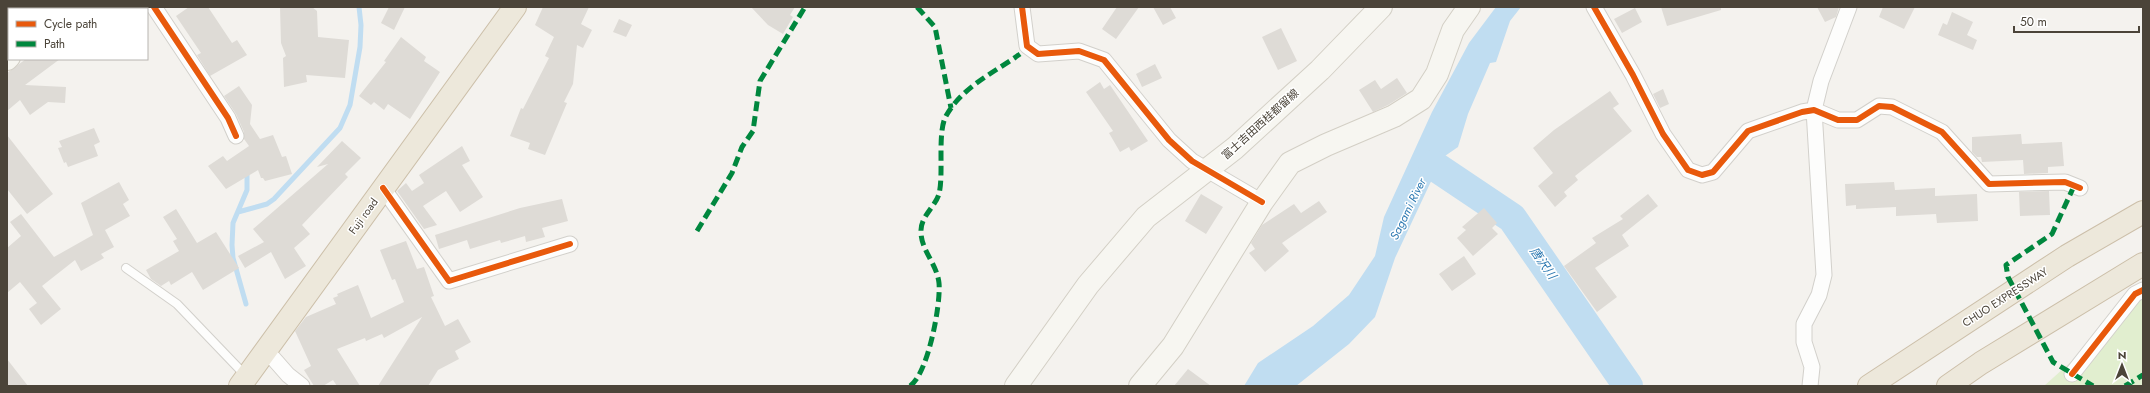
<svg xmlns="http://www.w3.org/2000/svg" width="2150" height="393" viewBox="0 0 2150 393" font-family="Jost,'Noto Sans JP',sans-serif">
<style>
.green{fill:#e1eecf}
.water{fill:#c0ddf1}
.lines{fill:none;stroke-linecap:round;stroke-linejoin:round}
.stream{stroke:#c0ddf1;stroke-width:5}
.river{stroke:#c0ddf1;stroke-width:30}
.building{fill:#dedbd6}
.lane-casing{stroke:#d2d0cb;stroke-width:10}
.street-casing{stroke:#d2d0cb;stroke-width:17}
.secondary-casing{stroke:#d3cfc5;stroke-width:24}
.highway-casing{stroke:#ccbfa9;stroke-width:24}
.lane{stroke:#fdfdfc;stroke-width:8}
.street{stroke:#fdfdfc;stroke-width:15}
.secondary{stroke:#f7f6f1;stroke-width:22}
.highway{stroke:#ede8db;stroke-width:22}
.quiet{stroke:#00873e;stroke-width:5;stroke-dasharray:10 5;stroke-linecap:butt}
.cycleway-casing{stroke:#fff;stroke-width:8}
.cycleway{stroke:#e8590c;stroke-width:6}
.labels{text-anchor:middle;stroke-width:3;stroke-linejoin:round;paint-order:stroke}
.street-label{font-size:11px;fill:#4b4439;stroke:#fff}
.water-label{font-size:12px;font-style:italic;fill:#2e7ab2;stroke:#fff}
</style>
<rect width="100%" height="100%" fill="#f4f2ee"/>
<path class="green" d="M2143 297V386H2044Z"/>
<path class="water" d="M1496 7H1521L1510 21 1496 62 1490 63 1468 114 1458 147 1442 158 1395 258 1375 317 1349 344 1296 386H1244L1258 363 1313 326 1349 295 1375 256 1384 217 1432 112 1469 43Z"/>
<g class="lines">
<path class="stream" d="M238 212 267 204 274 199 340 128 350 105 360 47 361 25 359 7
M246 304 233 258 232 245 233 223 247 190V170"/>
<path class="river" d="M1433 165 1512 218 1628 386"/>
</g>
<path class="building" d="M189 7H208L232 43 237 40 247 55 210 76 197 55 201 53 176 16Z
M280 7H312L317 11 318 37 349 40 345 78 306 75 307 82 284 87 283 58 286 56 281 43Z
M389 7H405L394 30 381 23Z
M543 7H589L581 24 592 30 583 48 577 45 573 84 564 102 567 103 545 155 528 149 530 143 510 136 521 108 523 109 549 58 545 56 554 37 535 25Z
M751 7H795L790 15 793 17 783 34 768 25Z
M1117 7H1139L1116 39 1102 29Z
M1153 7H1170L1176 18 1163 25Z
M1661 7H1721V10L1667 26Z
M1817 7H1839L1836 17 1825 22Z
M1883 7H1915L1904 29 1879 17Z
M1635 8 1642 22 1622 33 1614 19Z
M1952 12 1973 22 1967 35 1977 40 1973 50 1938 35 1943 23 1947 25Z
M619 19 632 25 626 37 613 32Z
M1281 28 1297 61 1278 70 1262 37Z
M401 37 426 57 424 61 440 72 410 119 388 104 384 110 374 102 371 105 359 96 386 62 384 61Z
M26 59H60L25 85 66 87 65 103 48 102 30 115 20 100 7 111V73Z
M1155 64 1162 78 1142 87 1136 74Z
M1397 78 1407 93 1388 105 1373 112 1359 90 1375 80 1381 89Z
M1100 82 1104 89 1110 85 1148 141 1131 151 1129 147 1120 152 1109 133 1113 131 1086 92Z
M239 86 252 105 250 124 260 139 273 135 282 157 286 156 292 174 265 181 263 178H261L258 170 226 189 208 166 223 156 227 161 249 146 244 139V132L236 114 224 96Z
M1663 89 1669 104 1660 108 1653 94Z
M1610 91 1619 104 1613 108 1632 131 1575 176 1578 180 1564 192 1567 196 1555 207 1538 186 1553 173 1533 148 1554 130Z
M94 128 100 142 94 145 98 156 68 167 66 162 64 163 58 148 62 147 59 141Z
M2021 134 2022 144 2062 142 2064 166 2048 167V173L2024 174 2023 160 1982 162 1981 157H1977L1972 152V137Z
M7 135 53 194 27 214 7 189Z
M342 141 361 158 345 174 348 177 302 225 310 234 294 248 306 266 285 279 271 252 245 268 238 256 264 242 253 229 328 164 317 167Z
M462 146 470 161 462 165 483 197 460 212 446 191 423 206 437 225 424 229 397 191 406 183 412 191 424 183 419 175Z
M119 182 129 200 123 204 130 216 105 230 114 247 101 254 104 258 81 271 75 260 42 286 61 309 41 325 29 309 37 303 20 282 7 293V248L21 236 10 222 21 214 54 257 93 235 81 203Z
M1894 182 1895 190 1935 188V196L1977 194 1978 221 1937 223 1936 214 1896 216V207L1856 209V205L1846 206 1845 184Z
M2049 191 2050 215 2020 216 2019 192Z
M1201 194 1223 207 1206 234 1185 221Z
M1648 194 1658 206 1622 235 1629 246 1595 268 1617 297 1597 312 1564 266 1596 243 1592 238 1623 219 1620 216Z
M562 199 568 221 542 228 545 237 526 242 525 236 501 243 500 240 470 249 467 240 439 249 435 235 520 208Z
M1319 201 1327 212 1282 243 1289 251 1265 272 1249 253 1255 249 1251 243 1262 225 1294 204 1301 213Z
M1484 208 1497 223 1492 228 1498 234 1473 256 1457 238 1466 230 1462 227Z
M176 209 197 243 216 232 239 268 203 290 192 272 171 285 169 281 161 286 151 279 146 270 179 251 173 241 177 239 163 217Z
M406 241 417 269 424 267 434 296 431 297 445 326 458 319 471 342 455 351 459 359 438 370 428 386H378L422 317 384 338 382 334 366 341 365 338 337 349 360 386H337L333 380 323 386H314L304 370 311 366 295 331 306 317 336 304 333 298 338 296 337 294 358 285 371 318 404 302 395 279 392 280 380 250Z
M1464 256 1476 274 1452 291 1439 274Z
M7 359 28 386H7Z
M1188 369 1211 386H1174Z"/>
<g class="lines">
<defs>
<path id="lane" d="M126 268 177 304 246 376"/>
<path id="street" d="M154 7 228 118 236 136
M1022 7 1027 46 1038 54 1079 51 1104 60 1169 140 1192 161 1262 202
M1594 7 1633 75 1663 134 1688 170 1702 175 1713 172 1748 131 1802 112 1814 110 1838 120H1857L1879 106 1892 107 1942 132 1989 184 2065 182 2080 188
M383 188 449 281 570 244
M266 350 288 375 302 386
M2072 374 2135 294 2143 290
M1810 386 1812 367 1804 342V324L1819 295 1824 275 1814 110 1821 81 1849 7"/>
<path id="secondary" d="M57 9 59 7
M7 59 9 57
M1016 386 1088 285 1146 217 1235 148 1320 70 1381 7
M1140 386 1173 346 1262 202 1290 163 1326 145 1394 116 1421 99 1437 74 1453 30 1469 7"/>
<path id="highway" d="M240 386 515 7
M1869 386 2067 256 2143 212
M1948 386 1981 363 2143 264"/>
</defs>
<use href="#lane" class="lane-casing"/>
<use href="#street" class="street-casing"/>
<use href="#secondary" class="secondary-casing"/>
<use href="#highway" class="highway-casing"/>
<use href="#lane" class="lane"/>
<use href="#street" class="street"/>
<use href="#secondary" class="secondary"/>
<use href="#highway" class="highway"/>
<path class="quiet" d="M917 7 935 27 951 108
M2074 186 2052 234 2006 265 2008 277 2053 362 2093 386
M697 231 732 173 742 147 753 131 760 81 805 7
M910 386C928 374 941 304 939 283 937 264 921 250 921 232 920 217 935 207 939 194 944 174 937 132 946 116 962 87 995 72 1020 54
M2125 386 2143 375"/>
<defs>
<path id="cycleway" d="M154 7 228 118 236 136
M1022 7 1027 46 1038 54 1079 51 1104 60 1169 140 1192 161 1262 202
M1594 7 1633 75 1663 134 1688 170 1702 175 1713 172 1748 131 1802 112 1814 110 1838 120H1857L1879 106 1892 107 1942 132 1989 184 2065 182 2080 188
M383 188 449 281 570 244
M2072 374 2135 294 2143 290"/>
</defs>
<use href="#cycleway" class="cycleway-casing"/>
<use href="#cycleway" class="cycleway"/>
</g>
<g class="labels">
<g class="street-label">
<text transform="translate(1260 124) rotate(-42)" y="4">富士吉田西桂都留線</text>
<text transform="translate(363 216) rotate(-54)" y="4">Fuji road</text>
<text transform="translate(2005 297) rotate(-33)" y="4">CHUO EXPRESSWAY</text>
</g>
<g class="water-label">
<text transform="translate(1408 209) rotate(-64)" y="4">Sagami River</text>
<text transform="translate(1543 263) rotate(55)" y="4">唐沢川</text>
</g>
</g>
<rect width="2150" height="393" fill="none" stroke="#4b4439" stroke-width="16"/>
<rect x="8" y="8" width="140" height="52" fill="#ffffff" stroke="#b7b4b0"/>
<rect x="16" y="21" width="20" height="6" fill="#e8590c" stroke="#b7b4b0"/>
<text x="44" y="28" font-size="12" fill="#4b4439">Cycle path</text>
<rect x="16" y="41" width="20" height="6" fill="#00873e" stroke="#b7b4b0"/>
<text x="44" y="48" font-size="12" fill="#4b4439">Path</text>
<g transform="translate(2122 365)" stroke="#ffffff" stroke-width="3" paint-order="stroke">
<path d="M0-3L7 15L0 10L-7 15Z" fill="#4b4439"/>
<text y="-6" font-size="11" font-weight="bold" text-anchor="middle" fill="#4b4439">N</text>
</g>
<path d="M2014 26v6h125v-6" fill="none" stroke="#4b4439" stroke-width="2"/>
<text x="2020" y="26" font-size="12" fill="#4b4439" stroke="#ffffff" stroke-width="3" paint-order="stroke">50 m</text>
</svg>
